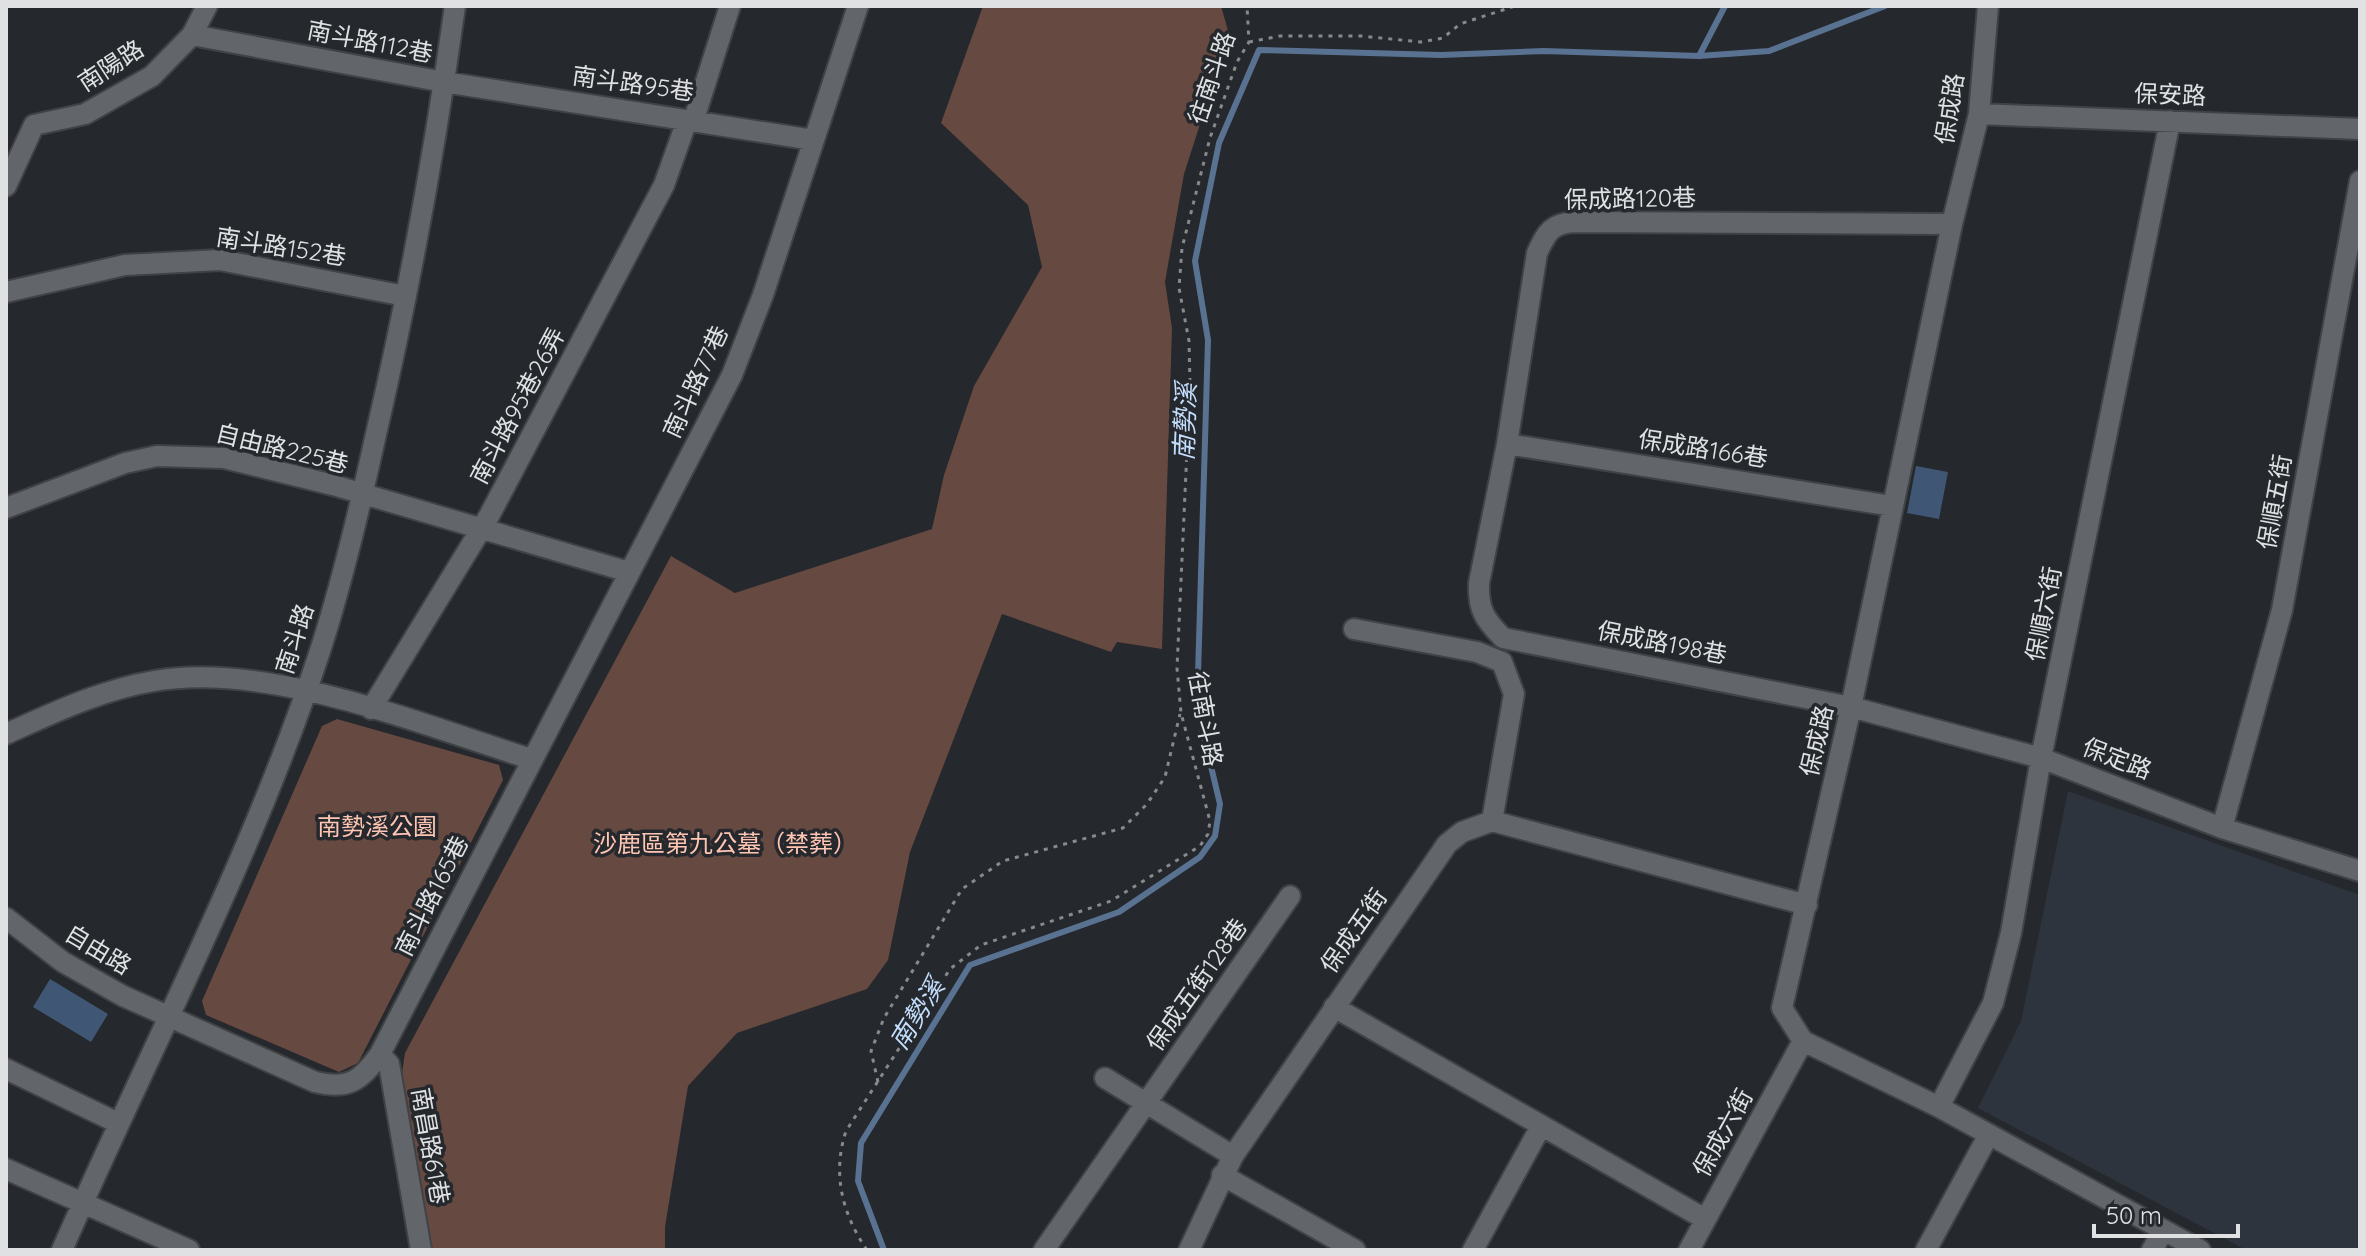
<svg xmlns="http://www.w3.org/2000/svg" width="2366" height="1256" viewBox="0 0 2366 1256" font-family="Quicksand,'Noto Sans TC',sans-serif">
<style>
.built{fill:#2e343d}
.green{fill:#664940}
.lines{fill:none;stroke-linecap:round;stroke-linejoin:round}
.stream{stroke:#597292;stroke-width:6}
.building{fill:#3f5775}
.minor-casing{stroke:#404346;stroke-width:24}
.path{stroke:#878a8d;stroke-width:3;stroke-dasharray:4 6;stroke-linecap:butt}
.minor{stroke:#62666a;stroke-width:20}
.labels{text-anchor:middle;stroke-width:7;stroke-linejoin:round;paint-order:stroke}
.street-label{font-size:24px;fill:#dfe1e3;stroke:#25282c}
.park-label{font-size:24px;fill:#fec5b3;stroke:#25282c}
.water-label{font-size:26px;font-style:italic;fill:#c3ddfd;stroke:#25282c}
</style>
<rect width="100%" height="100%" fill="#25282c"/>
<path class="built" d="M2068 791 2360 895V1250H2246L1978 1108 2021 1021Z"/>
<path class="green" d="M983 6H1221L1229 34 1184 174 1165 282 1172 328 1162 649 1117 642 1111 652 1002 614 910 852 888 960 867 989 737 1033 688 1086 665 1227V1250H426L401 1080 405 1053 671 556 735 593 932 529 944 475 974 386 1042 267 1028 205 941 123Z
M337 719 499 765 503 780 358 1063 339 1072 206 1015 202 1001 322 726Z"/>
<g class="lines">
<path class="stream" d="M1699 56 1725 6
M884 1250 858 1181 861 1143 970 965 1119 912 1200 857 1215 836 1220 804 1197 708 1208 340 1195 261 1219 143 1259 50 1441 55 1544 51 1699 56 1769 51 1885 6"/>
</g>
<path class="building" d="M1916 466 1948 472 1939 519 1907 513Z
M50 979 108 1014 91 1042 33 1007Z"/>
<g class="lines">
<defs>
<path id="minor" d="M1988 6 1979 114 1952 224 1851 707 1782 1008 1803 1041 1939 1107 2200 1250
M192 35 444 82 813 140
M1979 114 2360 129
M6 186 34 125 85 114 152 76 192 35 207 6
M1952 224 1576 222C1551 223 1547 232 1537 253L1507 444 1479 583C1478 609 1484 619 1503 638L1851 707 2041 758 2222 828 2360 871
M6 292 125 265 220 260 405 296
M1507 444 1892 506
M6 508 125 463 157 456 224 458 333 485 629 572
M1354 629 1477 652 1502 662 1514 694 1492 821
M371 709 489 516 664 185 685 126 694 119 730 6
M6 734C55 712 101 690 154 681 268 661 422 725 531 759
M2222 828 2282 610 2360 181
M6 918 63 962 123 996 315 1082C348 1090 361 1081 380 1054L732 375 763 295 858 6
M1334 1007 1705 1219
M380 1054 389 1064 421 1250
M6 1069 118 1123
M1105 1078 1233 1156
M1939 1107 1993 1003 2011 933 2041 758 2170 121
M6 1169 189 1250
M1222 1175 1355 1250
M62 1250C149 1051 252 858 320 651 343 580 360 507 376 434 409 292 435 150 455 6
M1044 1250 1290 896
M1189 1250 1233 1156 1447 844 1462 832 1492 821 1807 905
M1473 1250 1540 1128
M1689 1250 1803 1041
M1926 1250 1988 1136
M2152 1250 2164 1230"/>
</defs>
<use href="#minor" class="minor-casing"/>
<path class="path" d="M1249 42 1280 36H1361L1421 42 1443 38 1460 24 1515 6
M878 1082 871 1051 884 1018 962 889 1003 861 1123 828 1147 804 1165 777 1180 714
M867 1250C842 1214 832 1173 846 1131L950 969 981 945 1111 901 1200 846 1208 834 1210 821 1181 713 1177 668 1190 384 1189 341 1179 288 1182 248 1210 138 1237 62 1249 42 1247 6"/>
<use href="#minor" class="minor"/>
</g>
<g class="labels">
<g class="street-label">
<text transform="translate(370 42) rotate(11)" y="8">南斗路112巷</text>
<text transform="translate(111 66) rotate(-33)" y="8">南陽路</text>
<text transform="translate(1212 78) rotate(-71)" y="8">往南斗路</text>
<text transform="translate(633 84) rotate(8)" y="8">南斗路95巷</text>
<text transform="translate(2170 95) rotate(2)" y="8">保安路</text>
<text transform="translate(1950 109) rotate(-81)" y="8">保成路</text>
<text transform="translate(1630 199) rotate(-1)" y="8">保成路120巷</text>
<text transform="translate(281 247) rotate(9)" y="8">南斗路152巷</text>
<text transform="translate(696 382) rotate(-65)" y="8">南斗路77巷</text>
<text transform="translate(518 406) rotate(-62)" y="8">南斗路95巷26弄</text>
<text transform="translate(282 449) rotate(14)" y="8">自由路225巷</text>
<text transform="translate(1703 449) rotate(9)" y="8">保成路166巷</text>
<text transform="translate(2275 502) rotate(-80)" y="8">保順五街</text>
<text transform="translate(2044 614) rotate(-79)" y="8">保順六街</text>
<text transform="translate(295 639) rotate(-72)" y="8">南斗路</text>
<text transform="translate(1662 643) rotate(11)" y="8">保成路198巷</text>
<text transform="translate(1205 719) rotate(80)" y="8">往南斗路</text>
<text transform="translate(1817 741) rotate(-77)" y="8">保成路</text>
<text transform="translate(2117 759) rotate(21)" y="8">保定路</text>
<text transform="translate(432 896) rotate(-63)" y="8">南斗路165巷</text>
<text transform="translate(1354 931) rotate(-55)" y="8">保成五街</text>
<text transform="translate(98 950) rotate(31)" y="8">自由路</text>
<text transform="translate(1197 985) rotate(-55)" y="8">保成五街128巷</text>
<text transform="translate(1723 1133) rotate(-61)" y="8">保成六街</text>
<text transform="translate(430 1146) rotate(80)" y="8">南昌路61巷</text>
</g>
<g class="park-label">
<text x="377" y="835">南勢溪公園</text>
<text x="725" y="852">沙鹿區第九公墓（禁葬）</text>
</g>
<g class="water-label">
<text transform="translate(1185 422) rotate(-88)" y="9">南勢溪</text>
<text transform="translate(917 1014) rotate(-58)" y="9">南勢溪</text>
</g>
</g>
<rect width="2366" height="1256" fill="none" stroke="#dfe1e3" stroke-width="16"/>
<path d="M2094 1224v12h144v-12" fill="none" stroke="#dfe1e3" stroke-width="4"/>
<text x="2106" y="1224" font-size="24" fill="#dfe1e3" stroke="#25282c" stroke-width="6" paint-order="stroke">50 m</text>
</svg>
